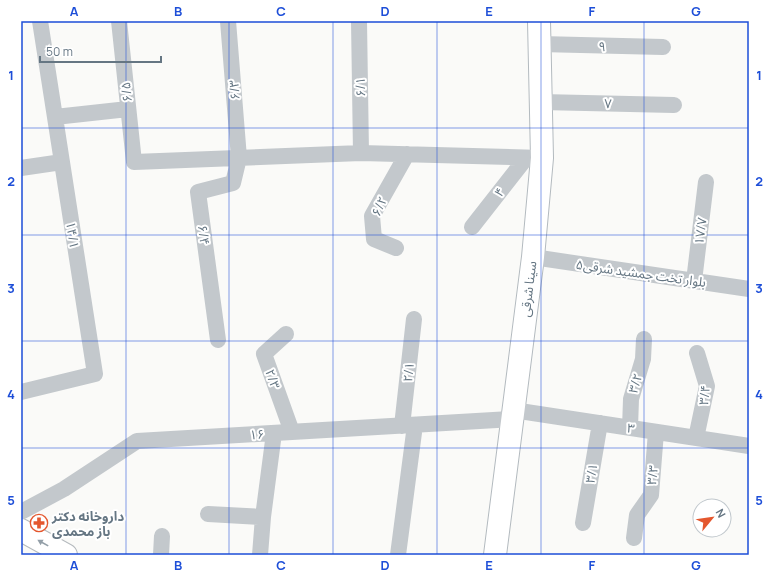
<svg xmlns="http://www.w3.org/2000/svg" width="770" height="576" viewBox="0 0 770 576" font-family="Manrope,'Noto Sans Arabic',sans-serif">
<style>
.lines{fill:none;stroke-linecap:round;stroke-linejoin:round}
.secondary-casing{stroke:#b3babf;stroke-width:24}
.primary-casing{stroke:#b5babe;stroke-width:24}
.street{stroke:#c3c8cc;stroke-width:16}
.secondary{stroke:#fff;stroke-width:22}
.primary{stroke:#fff;stroke-width:22}
.oneway{fill:#939fa8}
.grid{fill:none;stroke:#1d4ed8;stroke-width:1;stroke-opacity:0.55}
.labels{text-anchor:middle;stroke-width:4;stroke-linejoin:round;paint-order:stroke}
.street-label{font-size:13px;fill:#657683;stroke:#fff}
.poi-label{font-size:13px;font-weight:bold;fill:#657683;stroke:#fff;text-anchor:start}
.neatline{fill:none;stroke:#1d4ed8;stroke-width:1.5}
.grid-label{font-size:13px;text-anchor:middle;font-weight:bold;fill:#1d4ed8}
</style>
<rect width="100%" height="100%" fill="#fafaf8"/>
<g class="lines">
<defs>
<path id="secondary" d="M495 555 533 257 542 158 539 21"/>
<path id="primary" d="M21 530 66 555"/>
</defs>
<use href="#secondary" class="secondary-casing"/>
<use href="#primary" class="primary-casing"/>
<path class="street" d="M119 21 134 162 361 153 542 158
M359 21 361 153
M540 44 663 47
M541 102 674 105
M55 117 128 109
M21 168 62 162
M472 227 526 158
M396 248 374 239 372 216 407 154
M533 257 749 289
M694 281 706 182
M286 334 264 354 292 432
M218 340 198 192 233 183 239 158 228 21
M21 392 95 374 40 21
M513 410 749 446
M402 426 414 319
M630 428 631 399 643 359 644 339
M696 438 707 386 697 353
M21 512 64 489 137 441 512 419
M208 514 263 517
M583 523 600 423
M634 538 637 515 651 495 656 432
M161 555 162 536
M260 555 263 517 274 433
M398 555 415 425"/>
<use href="#secondary" class="secondary"/>
<use href="#primary" class="primary"/>
</g>
<defs><path id="oneway-solid" d="M-6-.8H1V-3.2L6.5 0L1 3.2V.8H-6Z"/></defs>
<use class="oneway" href="#oneway-solid" transform="translate(43 543) rotate(-151)"/>
<path class="grid" d="M126 21V555M229 21V555M333 21V555M437 21V555M541 21V555M644 21V555M21 128H749M21 235H749M21 341H749M21 448H749"/>
<defs>
<symbol id="pharmacy-ring" viewBox="-11 -11 22 22"><circle r="9.5" fill="#fff" stroke="#e4572e" stroke-width="1.5"/><path d="M-2-6h4v4h4v4h-4v4h-4v-4h-4v-4h4Z" fill="#e4572e"/></symbol>
</defs>
<g fill-rule="evenodd">
<use href="#pharmacy-ring" x="29" y="513" width="20" height="20"/>
</g>
<g class="labels">
<g class="street-label">
<text transform="translate(602 46) rotate(1)" y="5">۹</text>
<text transform="translate(360 87) rotate(-91)" y="5">۶/۱</text>
<text transform="translate(234 90) rotate(-95)" y="5">۶/۳</text>
<text transform="translate(126 92) rotate(-96)" y="5">۶/۵</text>
<text transform="translate(608 103) rotate(1)" y="5">۷</text>
<text transform="translate(499 192) rotate(-52)" y="5">۴</text>
<text transform="translate(379 206) rotate(-66)" y="5">۶/۲</text>
<text transform="translate(700 231) rotate(-83)" y="5">۱۷/۷</text>
<text transform="translate(73 235) rotate(81)" y="5">۱۴/۱</text>
<text transform="translate(204 235) rotate(82)" y="5">۶/۴</text>
<text transform="translate(641 273) rotate(8)" y="5">بلوار تخت جمشید شرقی۵</text>
<text transform="translate(528 289) rotate(-83)" y="5">سینا شرقی</text>
<text transform="translate(408 372) rotate(-84)" y="5">۲/۱</text>
<text transform="translate(273 379) rotate(70)" y="5">۲/۳</text>
<text transform="translate(635 383) rotate(-74)" y="5">۳/۲</text>
<text transform="translate(704 395) rotate(-84)" y="5">۳/۴</text>
<text transform="translate(631 428) rotate(9)" y="5">۳</text>
<text transform="translate(257 434) rotate(-3)" y="5">۱۶</text>
<text transform="translate(591 473) rotate(-80)" y="5">۳/۱</text>
<text transform="translate(652 475) rotate(-85)" y="5">۳/۳</text>
</g>
<g class="poi-label">
<text x="52" y="521">داروخانه دکتر<tspan x="52" dy="15">باز محمدی</tspan></text>
</g>
</g>
<rect width="770" height="576" fill="none" stroke="#ffffff" stroke-width="44"/>
<g transform="translate(712 518) rotate(61)"><circle r="19" fill="#ffffff" stroke="#c1c8cd"/>
<path d="M0-3L7 15L0 10L-7 15Z" fill="#e4572e"/>
<text y="-6" font-size="11" font-weight="bold" text-anchor="middle" fill="#657683">N</text>
</g>
<path d="M40 56v6h121v-6" fill="none" stroke="#657683" stroke-width="2"/>
<text x="46" y="56" font-size="12" fill="#657683" stroke="#ffffff" stroke-width="3" paint-order="stroke">50 m</text>
<rect x="22" y="22" width="726" height="532" class="neatline"/>
<g class="grid-label">
<text x="74" y="16">A</text>
<text x="178" y="16">B</text>
<text x="281" y="16">C</text>
<text x="385" y="16">D</text>
<text x="489" y="16">E</text>
<text x="592" y="16">F</text>
<text x="696" y="16">G</text>
<text x="11" y="80">1</text>
<text x="759" y="80">1</text>
<text x="11" y="186">2</text>
<text x="759" y="186">2</text>
<text x="11" y="293">3</text>
<text x="759" y="293">3</text>
<text x="11" y="399">4</text>
<text x="759" y="399">4</text>
<text x="11" y="505">5</text>
<text x="759" y="505">5</text>
<text x="74" y="570">A</text>
<text x="178" y="570">B</text>
<text x="281" y="570">C</text>
<text x="385" y="570">D</text>
<text x="489" y="570">E</text>
<text x="592" y="570">F</text>
<text x="696" y="570">G</text>
</g>
</svg>
